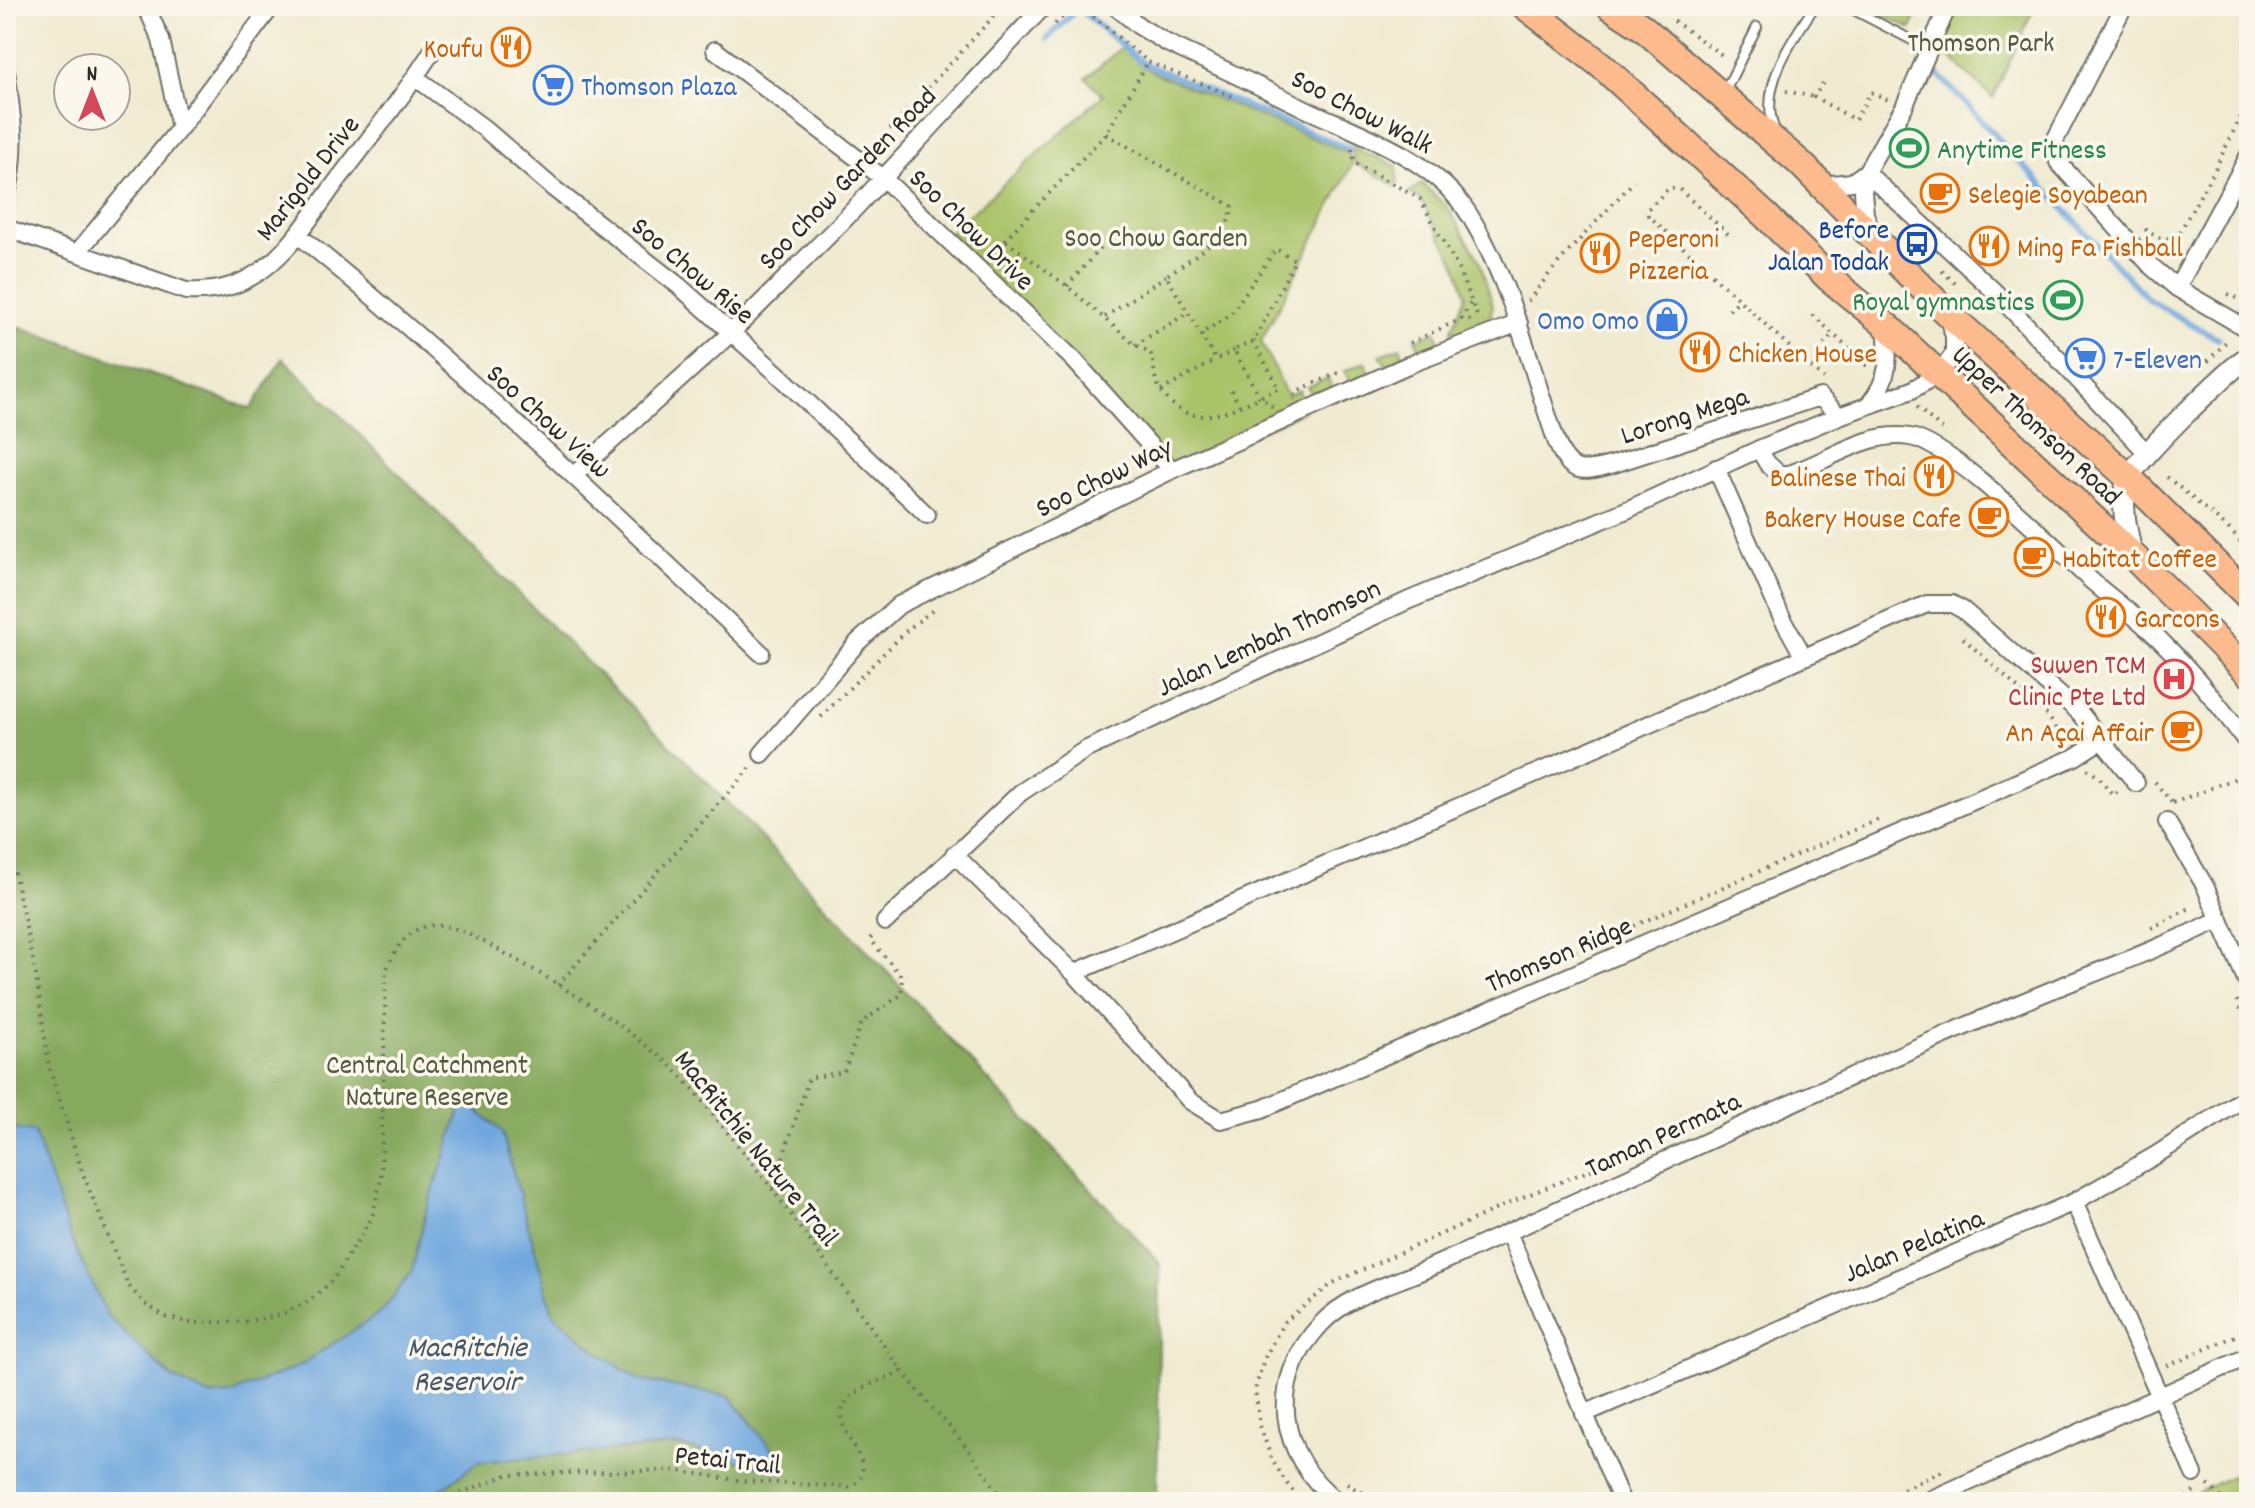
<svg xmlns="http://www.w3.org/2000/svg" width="2255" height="1508" viewBox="0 0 2255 1508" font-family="Dekko,sans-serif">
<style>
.green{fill:#a9c369;stroke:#6a774a;stroke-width:2}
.forest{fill:#86a95d;stroke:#586a44;stroke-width:2}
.water{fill:#6fa7de;stroke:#4d6984;stroke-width:2}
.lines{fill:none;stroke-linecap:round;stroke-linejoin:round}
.stream{stroke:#6fa7de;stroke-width:6}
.service-casing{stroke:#706e65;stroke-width:12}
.minor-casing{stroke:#706e65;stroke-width:20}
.tertiary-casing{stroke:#706e65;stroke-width:24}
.primary-casing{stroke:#706e65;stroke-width:30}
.path{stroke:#706e65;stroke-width:4;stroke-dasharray:2 6;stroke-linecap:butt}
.service{stroke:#fff;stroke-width:8}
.minor{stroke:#fff;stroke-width:16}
.tertiary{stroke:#fff;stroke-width:20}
.primary{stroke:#fcba8d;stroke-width:26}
.labels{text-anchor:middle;stroke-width:7;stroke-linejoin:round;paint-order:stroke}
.park-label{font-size:28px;fill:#51593e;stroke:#fbf7ec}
.food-label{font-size:28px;fill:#c56008;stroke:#fbf7ec;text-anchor:start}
.shop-label{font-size:28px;fill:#366cbe;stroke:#fbf7ec;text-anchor:start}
.street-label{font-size:28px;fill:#2b2b2b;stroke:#fbf7ec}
.leisure-label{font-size:28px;fill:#27864d;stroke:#fbf7ec;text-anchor:start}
.transit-label{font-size:28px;fill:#164399;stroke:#fbf7ec;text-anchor:end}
.health-label{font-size:28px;fill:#be3a42;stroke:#fbf7ec;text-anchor:end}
.water-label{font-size:30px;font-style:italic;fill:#43566a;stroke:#fbf7ec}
</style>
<rect width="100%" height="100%" fill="#fbf7ec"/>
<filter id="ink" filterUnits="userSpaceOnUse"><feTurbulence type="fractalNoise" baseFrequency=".0125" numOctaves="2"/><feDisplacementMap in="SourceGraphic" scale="16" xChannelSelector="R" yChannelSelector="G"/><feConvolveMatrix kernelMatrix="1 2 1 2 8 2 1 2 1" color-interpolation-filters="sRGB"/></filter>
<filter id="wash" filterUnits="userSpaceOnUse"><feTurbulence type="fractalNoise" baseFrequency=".006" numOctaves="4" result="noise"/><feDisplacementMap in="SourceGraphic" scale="32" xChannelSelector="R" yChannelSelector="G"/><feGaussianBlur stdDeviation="1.8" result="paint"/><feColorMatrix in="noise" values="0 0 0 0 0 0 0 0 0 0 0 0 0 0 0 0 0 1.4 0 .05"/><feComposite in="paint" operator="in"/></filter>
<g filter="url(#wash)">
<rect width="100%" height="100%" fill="#f0ead0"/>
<path class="green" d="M1865 6H1921L1911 29Z
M1956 6H2035L1993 98 1938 46Z
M1122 47 1144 67 1155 73 1349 153 1352 165 1261 341 1287 396 1299 390 1304 411 1175 470 948 234 1103 95 1086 78Z
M1352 147 1397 166 1398 187 1355 163Z
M1422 183 1447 207 1479 259 1493 306 1485 336 1453 348 1452 330 1466 295 1457 266 1420 199 1409 193Z
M1436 331 1442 352 1426 358 1415 340Z
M1400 347 1408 365 1392 372 1380 356Z
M1365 362 1371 381 1354 388 1344 371Z
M1328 378 1335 397 1319 404 1307 387Z
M2249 1467V1502H2179Z"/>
<path class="forest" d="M6 322 251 409 283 358 741 816 1160 1263 1157 1502H424L478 1462 678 1445 730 1460 775 1452 729 1396 639 1380 596 1351 553 1314 502 1132 461 1109 426 1212 412 1271 383 1311 299 1366 231 1394 209 1396 172 1378 107 1316 71 1238 13 1129 6 1134Z"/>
<path class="water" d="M468 1102 502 1132 553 1314 596 1351 639 1380 729 1396 775 1452 770 1469 678 1445 478 1462 424 1502H6V1134L13 1129 34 1132 71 1238 107 1316 172 1378 209 1396 231 1394 299 1366 383 1311 412 1271 426 1212 461 1109Z"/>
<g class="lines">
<path class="stream" d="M1047 39 1078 8 1144 64 1350 149
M1937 73 2149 300 2218 339"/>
</g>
</g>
<g filter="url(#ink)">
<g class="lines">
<defs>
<path id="service" d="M1846 6 1929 49
M1725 91 1757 27
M1775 130C1757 89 1793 38 1815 6"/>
<path id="minor" d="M146 6 161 40 180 128
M1115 6 1139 26 1167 43C1215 65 1263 88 1310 111 1367 137 1436 160 1470 216 1513 286 1530 367 1557 443 1570 474 1581 473 1611 465L1820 397 1839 416
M2124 6 2055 140 2058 162 2152 267 2177 288 2249 330
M715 50 883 178 1074 360 1172 470
M6 71C12 116 19 152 6 197
M415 77 485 129 553 188 679 286 780 376 927 515
M1866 172 1995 292 2148 454
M1822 185 1852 182 1866 172
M6 228 186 291C210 292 230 289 251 277 289 256 314 211 340 177 372 135 406 93 434 48
M1870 228 1865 214 1863 192 1866 172 1904 107 1948 6
M297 234C459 365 610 509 761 653
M77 253 180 128 272 6
M2177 288 2249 155
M1869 404C1891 377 1889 358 1886 325
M1759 449 1767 463 1779 474H1789C1828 462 1867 430 1910 437 1951 443 2057 551 2094 583 2117 603 2142 621 2163 643 2195 674 2222 709 2249 745
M1716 468 1780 614 1804 657
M574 475 732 332 845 219 1044 6
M762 754 858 642 899 605 1172 470 1408 365 1519 323
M2167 822 2205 886 2249 986
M954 854 1074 973 1190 1101 1221 1120 1262 1109 2075 757 2103 739
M885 922 1020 793 1085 750 1407 601 1629 509 1759 449 1839 416 1912 390 1939 373 1954 354V336L1948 318
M1074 973 1927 604H1952L1963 610 1985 629 2080 713 2136 783
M2074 1202 2194 1474
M1508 1232 1622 1502
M1584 1414 2074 1202 2156 1155 2249 1095
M1338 1502C1277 1454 1267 1382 1321 1324 1347 1296 1389 1285 1422 1271 1452 1258 1481 1245 1511 1231 1676 1156 1840 1079 2008 1008 2078 978 2152 953 2220 919
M1925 1502 2249 1356"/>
<path id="tertiary" d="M2132 555C2127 531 2120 506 2127 481 2133 462 2228 370 2249 356"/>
<path id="primary" d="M1525 6 1601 65 1765 215 1829 278 1886 325 2132 555 2249 673
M1610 6 1642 27 1801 164 1946 312 2128 477 2249 597"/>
</defs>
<use href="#service" class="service-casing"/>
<use href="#minor" class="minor-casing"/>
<use href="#tertiary" class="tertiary-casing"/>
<use href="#primary" class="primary-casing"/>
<path class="path" d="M1081 6 1148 62 1232 96
M1674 21 1726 58
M1055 24 1074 6
M1823 83 1814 97 1855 120 1871 92 1888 100
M1786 91 1814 97
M1106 134 1232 206C1232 235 1188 260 1166 276L1201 334
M874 147 1003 6
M1352 149 1355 163 1420 199 1457 266 1479 320
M2145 229C2157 238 2164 242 2178 235L2216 167 2249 100
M1728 234 1678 188H1669L1648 209V215L1824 379
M1006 241 1067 286 1135 345 1150 352C1156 364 1152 375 1159 387 1190 441 1238 405 1279 389L1254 341
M988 257 1106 134 1148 62
M1942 271 1959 287
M1067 286 1102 246
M2228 294 2249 303
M1528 301 1557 264 1634 181
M1729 310 1740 299
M1813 315 1868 367
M1105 317 1166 276
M1461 319 1472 301
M1410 343 1461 319 1472 320
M1135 345 1188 313
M1234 350 1216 360 1201 334 1230 315 1276 249 1295 260 1254 341 1234 350 1259 396 1273 407
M1818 350 1833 334
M2202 367 2229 339
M1231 390 1239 405
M1161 391 1216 360
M1294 395 1299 390 1343 371
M1917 407 1943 430
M2167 477 2228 528 2249 551
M1091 487 1130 468
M1963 638 2048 716 2056 728 2060 744
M821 717 907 630 933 610
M2087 769 2099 777 2112 794 2119 791
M2155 782 2172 803
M2173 803 2249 773
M6 833 36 975 49 1066 83 1174 128 1285 145 1304 166 1317 191 1323 249 1321 280 1315 309 1301 333 1280 353 1248 372 1217 381 1180 386 971C415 899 457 927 508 955 560 984 613 1018 659 1056 687 1078 709 1110 732 1138 792 1211 844 1291 900 1368 922 1398 948 1423 970 1452 982 1468 993 1485 1005 1502
M2151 928 2192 907
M1509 980 1882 818
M558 985 750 768
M2237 1000 2249 1031
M773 1188 809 1078 844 1072 862 1022 901 995 902 977 870 939 874 934
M2167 1366 2249 1330
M1347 1483 1354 1488 1388 1502
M2208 1485 2226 1502
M447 1502 456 1495 507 1475 671 1470 744 1481 849 1487C894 1465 809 1423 857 1392 870 1383 888 1378 902 1371
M1305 1502 1290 1488 1272 1460 1260 1426 1255 1390 1264 1359 1284 1322 1333 1283 1523 1197 1630 1154
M1874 1502 1947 1469
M2179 1502 2194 1492"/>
<use href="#service" class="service"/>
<use href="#minor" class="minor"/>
<use href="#tertiary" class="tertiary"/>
<use href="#primary" class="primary"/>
</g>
</g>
<defs>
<symbol id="restaurant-ring" viewBox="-11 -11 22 22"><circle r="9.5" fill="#fbf7ec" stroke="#e8710a" stroke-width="1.5"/><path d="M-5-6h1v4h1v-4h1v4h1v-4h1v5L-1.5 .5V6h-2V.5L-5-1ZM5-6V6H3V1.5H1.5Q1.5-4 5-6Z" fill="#e8710a"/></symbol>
<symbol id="supermarket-ring" viewBox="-11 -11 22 22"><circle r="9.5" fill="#fbf7ec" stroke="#3f7fe0" stroke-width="1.5"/><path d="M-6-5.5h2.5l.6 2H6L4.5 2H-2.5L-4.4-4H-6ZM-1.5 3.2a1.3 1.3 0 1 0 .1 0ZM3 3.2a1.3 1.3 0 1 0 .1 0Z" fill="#3f7fe0"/></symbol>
<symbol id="stadium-ring" viewBox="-11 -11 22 22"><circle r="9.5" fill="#fbf7ec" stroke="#2e9e5b" stroke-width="1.5"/><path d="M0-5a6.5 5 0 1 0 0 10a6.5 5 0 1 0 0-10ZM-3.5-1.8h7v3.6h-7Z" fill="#2e9e5b"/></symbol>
<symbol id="cafe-ring" viewBox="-11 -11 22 22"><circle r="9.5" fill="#fbf7ec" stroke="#e8710a" stroke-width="1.5"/><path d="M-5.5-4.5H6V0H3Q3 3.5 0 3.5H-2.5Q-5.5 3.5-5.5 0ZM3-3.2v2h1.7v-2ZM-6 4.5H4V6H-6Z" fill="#e8710a"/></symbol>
<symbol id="bus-ring" viewBox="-11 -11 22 22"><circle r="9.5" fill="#fbf7ec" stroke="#1a4fb4" stroke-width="1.5"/><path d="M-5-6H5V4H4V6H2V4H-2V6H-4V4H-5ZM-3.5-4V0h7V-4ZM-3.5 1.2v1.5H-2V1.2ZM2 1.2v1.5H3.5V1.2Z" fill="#1a4fb4"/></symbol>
<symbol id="shop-ring" viewBox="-11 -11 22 22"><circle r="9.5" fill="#fbf7ec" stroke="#3f7fe0" stroke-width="1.5"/><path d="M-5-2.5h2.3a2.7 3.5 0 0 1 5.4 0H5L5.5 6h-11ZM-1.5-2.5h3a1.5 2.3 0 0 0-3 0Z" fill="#3f7fe0"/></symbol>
<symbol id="hospital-ring" viewBox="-11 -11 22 22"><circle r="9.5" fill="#fbf7ec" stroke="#e0444e" stroke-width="1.5"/><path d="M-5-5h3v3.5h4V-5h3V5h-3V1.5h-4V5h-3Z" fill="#e0444e"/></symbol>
</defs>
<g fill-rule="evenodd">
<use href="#restaurant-ring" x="489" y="25" width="44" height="44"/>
<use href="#supermarket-ring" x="531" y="63" width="44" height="44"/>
<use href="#stadium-ring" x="1887" y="126" width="44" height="44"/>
<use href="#cafe-ring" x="1918" y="171" width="44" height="44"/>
<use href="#bus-ring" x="1895" y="222" width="44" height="44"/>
<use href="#restaurant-ring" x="1967" y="224" width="44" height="44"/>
<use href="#restaurant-ring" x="1578" y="231" width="44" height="44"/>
<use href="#stadium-ring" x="2041" y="278" width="44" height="44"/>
<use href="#shop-ring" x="1645" y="297" width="44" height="44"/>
<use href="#restaurant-ring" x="1678" y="330" width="44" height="44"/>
<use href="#supermarket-ring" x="2063" y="336" width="44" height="44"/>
<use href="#restaurant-ring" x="1912" y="454" width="44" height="44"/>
<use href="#cafe-ring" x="1967" y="495" width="44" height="44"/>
<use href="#cafe-ring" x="2012" y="535" width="44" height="44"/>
<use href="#restaurant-ring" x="2084" y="595" width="44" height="44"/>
<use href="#hospital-ring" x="2152" y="657" width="44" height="44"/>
<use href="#cafe-ring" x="2160" y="709" width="44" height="44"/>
</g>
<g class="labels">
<g class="park-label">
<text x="1981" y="51">Thomson Park</text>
<text x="1156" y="246">Soo Chow Garden</text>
<text x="427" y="1073">Central Catchment<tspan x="427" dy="32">Nature Reserve</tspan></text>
</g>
<g class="food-label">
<text x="483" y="57" text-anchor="end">Koufu</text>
<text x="1968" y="203">Selegie Soyabean</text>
<text x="1628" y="247">Peperoni<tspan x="1628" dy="32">Pizzeria</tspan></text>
<text x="2017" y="256">Ming Fa Fishball</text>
<text x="1728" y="362">Chicken House</text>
<text x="1906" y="486" text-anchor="end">Balinese Thai</text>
<text x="1961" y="527" text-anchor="end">Bakery House Cafe</text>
<text x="2062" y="567">Habitat Coffee</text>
<text x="2134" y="627">Garcons</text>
<text x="2154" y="741" text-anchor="end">An Açai Affair</text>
</g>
<g class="shop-label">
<text x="581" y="95">Thomson Plaza</text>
<text x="1639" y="329" text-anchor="end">Omo Omo</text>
<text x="2113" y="368">7-Eleven</text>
</g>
<g class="street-label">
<text transform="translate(1363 110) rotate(27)" y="10">Soo Chow Walk</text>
<text transform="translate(306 177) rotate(-52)" y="10">Marigold Drive</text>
<text transform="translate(846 177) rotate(-46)" y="10">Soo Chow Garden Road</text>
<text transform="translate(973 228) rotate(44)" y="10">Soo Chow Drive</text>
<text transform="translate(694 269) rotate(40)" y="10">Soo Chow Rise</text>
<text transform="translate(1684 414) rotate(-18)" y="10">Lorong Mega</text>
<text transform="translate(550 420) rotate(42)" y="10">Soo Chow View</text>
<text transform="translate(2038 424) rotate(43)" y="10">Upper Thomson Road</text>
<text transform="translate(1103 476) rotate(-26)" y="10">Soo Chow Way</text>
<text transform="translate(1268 636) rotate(-25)" y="10">Jalan Lembah Thomson</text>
<text transform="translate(1558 953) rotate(-23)" y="10">Thomson Ridge</text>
<text transform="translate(1662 1133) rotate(-25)" y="10">Taman Permata</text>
<text transform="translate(758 1147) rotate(51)" y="10">MacRitchie Nature Trail</text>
<text transform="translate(1913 1244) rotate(-23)" y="10">Jalan Pelatina</text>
<text transform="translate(728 1458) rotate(6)" y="10">Petai Trail</text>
</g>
<g class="leisure-label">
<text x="1937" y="158">Anytime Fitness</text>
<text x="2035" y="310" text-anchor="end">Royal gymnastics</text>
</g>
<g class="transit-label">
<text x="1889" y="238">Before<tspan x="1889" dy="32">Jalan Todak</tspan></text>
</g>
<g class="health-label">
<text x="2146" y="673">Suwen TCM<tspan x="2146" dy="32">Clinic Pte Ltd</tspan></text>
</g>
<g class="water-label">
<text x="467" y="1356">MacRitchie<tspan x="467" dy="34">Reservoir</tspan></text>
</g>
</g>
<rect width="2255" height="1508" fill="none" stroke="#fbf7ec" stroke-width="32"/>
<g transform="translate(92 92)"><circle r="38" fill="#fbf7ec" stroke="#a8a59f" stroke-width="2"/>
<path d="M0-6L14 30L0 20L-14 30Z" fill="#d1495b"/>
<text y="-12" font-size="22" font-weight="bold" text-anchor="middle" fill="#2b2b2b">N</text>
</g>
</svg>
